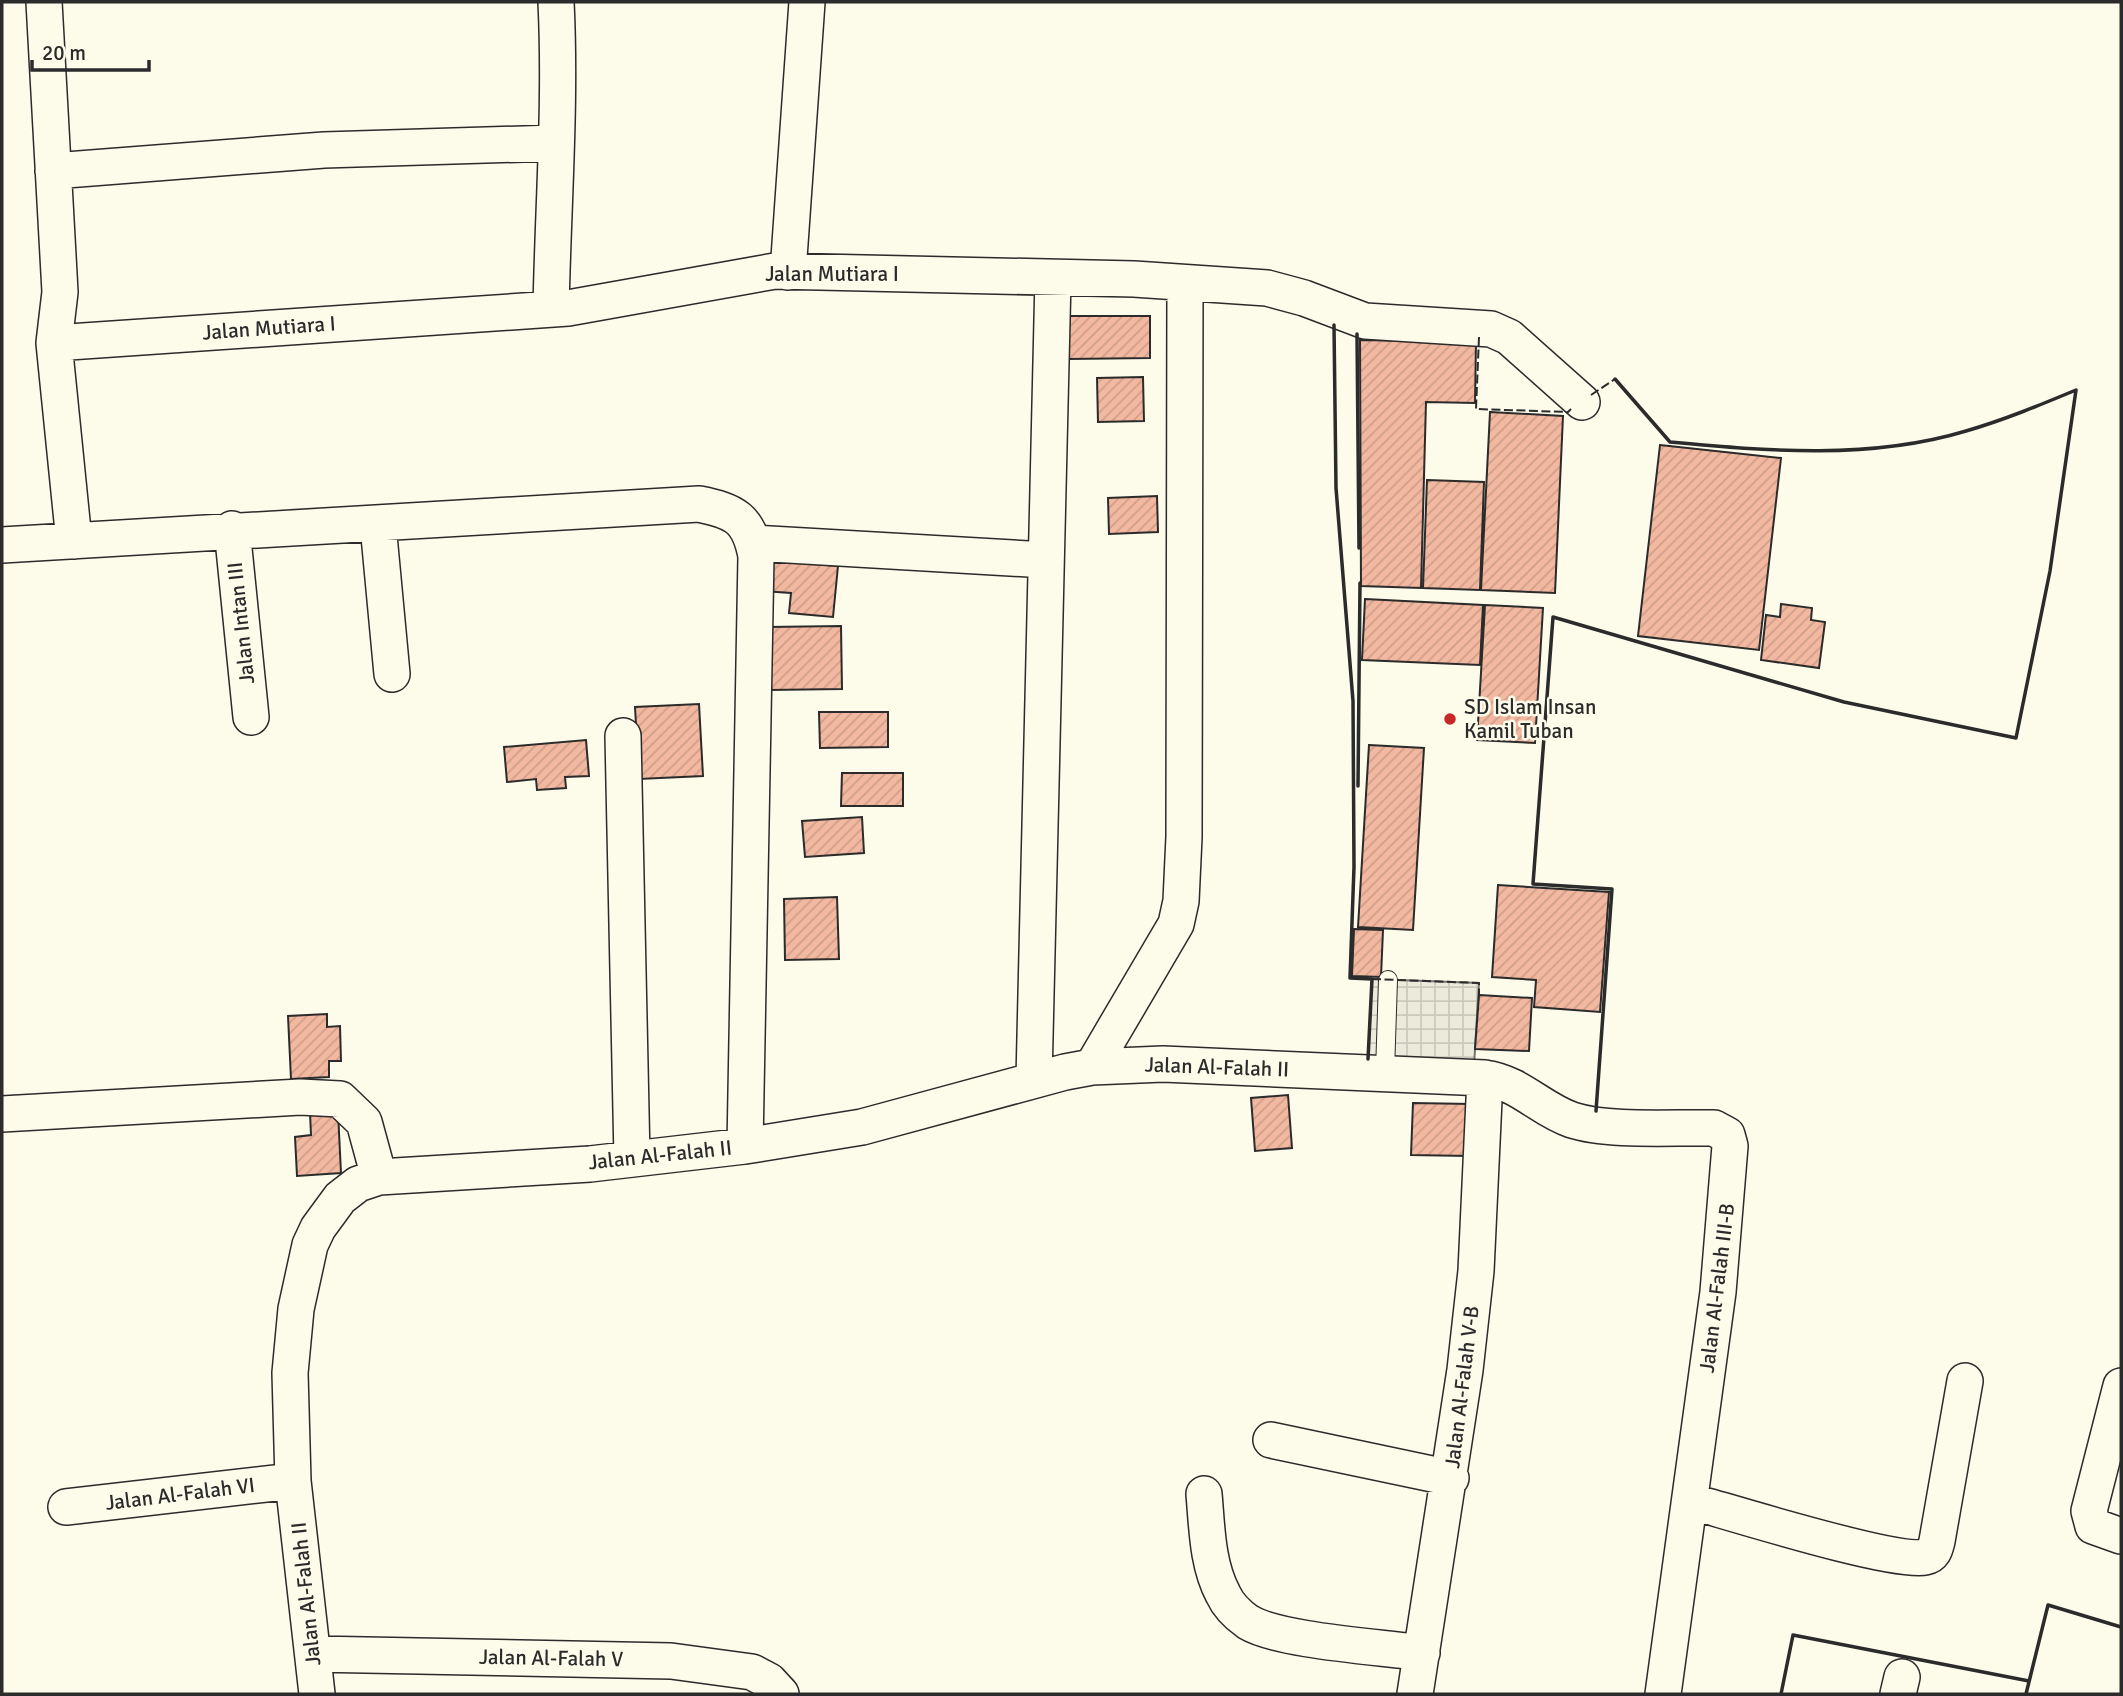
<svg xmlns="http://www.w3.org/2000/svg" width="2123" height="1696" viewBox="0 0 2123 1696" font-family="Signika,sans-serif">
<style>
.plaza{fill:url(#plaza-grid);stroke:#74746e;stroke-width:2}
.building{fill:url(#building-hatch);stroke:#2b2b2b;stroke-width:2}
.lines{fill:none;stroke-linecap:round;stroke-linejoin:round}
.service-casing{stroke:#2b2b2b;stroke-width:20}
.minor-casing{stroke:#2b2b2b;stroke-width:38}
.service{stroke:#fdfbea;stroke-width:18}
.minor{stroke:#fdfbea;stroke-width:35}
.fence{stroke:#2b2b2b;stroke-width:2;stroke-dasharray:9 3.5;stroke-linecap:butt}
.wall{stroke:#2b2b2b;stroke-width:3.5}
.poi-dot{fill:#c62828;stroke:#fdfbea;stroke-width:2.5}
.labels{text-anchor:middle;stroke-width:5;stroke-linejoin:round;paint-order:stroke}
.street-label{font-size:21px;fill:#2b2b2b;stroke:#fdfbea}
.poi-label{font-size:21px;fill:#2b2b2b;stroke:#fdfbea;text-anchor:start}
</style>
<defs>
<pattern id="plaza-grid" width="8" height="8" patternUnits="userSpaceOnUse" patternTransform="scale(1.75)"><rect width="8" height="8" fill="#eceadb"/><path d="M0 4h8M4 0v8" fill="none" stroke="#cbc9bc"/></pattern>
<pattern id="building-hatch" width="6" height="6" patternUnits="userSpaceOnUse" patternTransform="scale(1.75)"><rect width="6" height="6" fill="#f2b8a0"/><path d="M-1 1l2-2M0 6l6-6M5 7l2-2" fill="none" stroke="#d09e8a"/></pattern>
</defs>
<rect width="100%" height="100%" fill="#fdfbea"/>
<path class="plaza" d="M1372 979 1479 983 1474 1066 1368 1060Z"/>
<path class="building" d="M1069 316H1150V358L1069 359Z
M1360 340 1476 342 1475 403 1426 402 1421 588 1361 586Z
M1143 377 1144 421 1098 422 1097 378Z
M1490 412 1563 416 1555 593 1481 590Z
M1660 445 1781 458 1759 650 1638 636Z
M1427 480 1484 482 1480 590 1423 588Z
M1157 496 1158 532 1109 534 1108 498Z
M764 560 838 566 833 617 789 613 791 593 762 591Z
M1365 599 1483 605 1480 665 1362 660Z
M1781 604 1812 608 1811 620 1825 622 1819 668 1761 660 1766 615 1780 617Z
M1485 605 1543 608 1535 743 1477 740Z
M841 626 842 689 769 690 768 627Z
M699 704 703 776 639 779 635 707Z
M819 712H888V747L820 748Z
M586 740 589 776 565 777 566 788 537 790 536 779 507 782 504 747Z
M1369 745 1424 748 1413 930 1358 927Z
M842 773H903V806H841Z
M862 817 864 853 805 857 802 821Z
M1498 885 1609 892 1600 1012 1534 1007 1536 980 1492 977Z
M837 897 839 959 785 960 784 899Z
M1354 929 1383 930 1381 977 1352 976Z
M1479 995 1532 998 1529 1051 1475 1049Z
M327 1014V1027L340 1026 341 1061H329V1077L291 1079 288 1016Z
M1288 1095 1292 1148 1255 1151 1251 1098Z
M1413 1103 1471 1104 1469 1156 1411 1155Z
M338 1112 341 1173 297 1176 295 1137 311 1135 310 1113Z"/>
<g class="lines">
<defs>
<path id="service" d="M1385 1072 1388 980"/>
<path id="minor" d="M44 2 60 292 54 343 74 541
M53 171 324 150 554 143
M788 272 807 2
M551 309C553 206 561 104 556 2
M54 343 568 308 775 271 1134 279 1267 288 1304 298 1365 321 1491 329 1509 337 1582 402
M378 525 392 674
M232 529 251 717
M753 543 1046 560
M2 545 699 504C734 511 749 518 756 556L745 1146
M623 736 632 1159
M1092 1067 1176 924 1181 901 1184 837 1185 284
M1034 1079 1053 278
M2 1114 300 1097 340 1099 364 1122 379 1177
M2121 1386 2089 1511 2093 1526 2121 1536
M1271 1440 1451 1478
M1204 1494C1207 1527 1207 1564 1223 1594 1228 1605 1238 1615 1248 1622 1279 1641 1382 1647 1422 1653
M1690 1501C1730 1512 1895 1564 1925 1557 1934 1555 1935 1549 1937 1541L1965 1381
M66 1507 293 1481
M313 1654 671 1661 752 1672 769 1681 781 1694
M317 1694 293 1481 290 1373 296 1309 310 1245 318 1228 340 1198 358 1184 379 1177 590 1164 745 1146 862 1127 1065 1072 1092 1067 1163 1064 1485 1078C1520 1083 1540 1109 1572 1120 1609 1132 1674 1127 1714 1128L1727 1135 1730 1146 1718 1292 1663 1694
M1415 1694 1465 1370 1476 1271 1485 1078
M1898 1694 1902 1677"/>
</defs>
<use href="#service" class="service-casing"/>
<use href="#minor" class="minor-casing"/>
<use href="#service" class="service"/>
<use href="#minor" class="minor"/>
<path class="fence" d="M1479 337 1476 409 1568 412 1571 409
M1591 395 1615 379
M1372 979 1479 983V995"/>
<path class="wall" d="M1334 325 1336 488 1353 701 1354 867 1350 978 1372 979 1368 1059
M1357 334 1359 548
M1358 786 1360 583
M1596 1111 1612 889 1533 884 1553 617 1844 702 2016 738 2050 571 2076 390C2040 405 2004 420 1966 431 1870 460 1768 451 1670 442L1615 379
M1781 1694 1793 1635 2029 1681
M2026 1694 2048 1605 2121 1627"/>
</g>
<circle class="poi-dot" cx="1450" cy="719" r="7"/>
<g class="labels">
<g class="street-label">
<text x="832" y="281">Jalan Mutiara I</text>
<text transform="translate(269 328) rotate(-4)" y="7">Jalan Mutiara I</text>
<text transform="translate(241 623) rotate(-96)" y="7">Jalan Intan III</text>
<text transform="translate(1217 1067) rotate(2)" y="7">Jalan Al-Falah II</text>
<text transform="translate(660 1155) rotate(-6)" y="7">Jalan Al-Falah II</text>
<text transform="translate(1717 1288) rotate(-83)" y="7">Jalan Al-Falah III-B</text>
<text transform="translate(1462 1387) rotate(-83)" y="7">Jalan Al-Falah V-B</text>
<text transform="translate(180 1494) rotate(-7)" y="7">Jalan Al-Falah VI</text>
<text transform="translate(306 1594) rotate(-96)" y="7">Jalan Al-Falah II</text>
<text transform="translate(551 1658) rotate(1)" y="7">Jalan Al-Falah V</text>
</g>
<g class="poi-label">
<text x="1464" y="714">SD Islam Insan<tspan x="1464" dy="24">Kamil Tuban</tspan></text>
</g>
</g>
<rect width="2123" height="1696" fill="none" stroke="#2b2b2b" stroke-width="7"/>
<path d="M32 60v10h117v-10" fill="none" stroke="#2b2b2b" stroke-width="3.5"/>
<text x="42" y="60" font-size="21" fill="#2b2b2b" stroke="#fdfbea" stroke-width="5" paint-order="stroke">20 m</text>
</svg>
